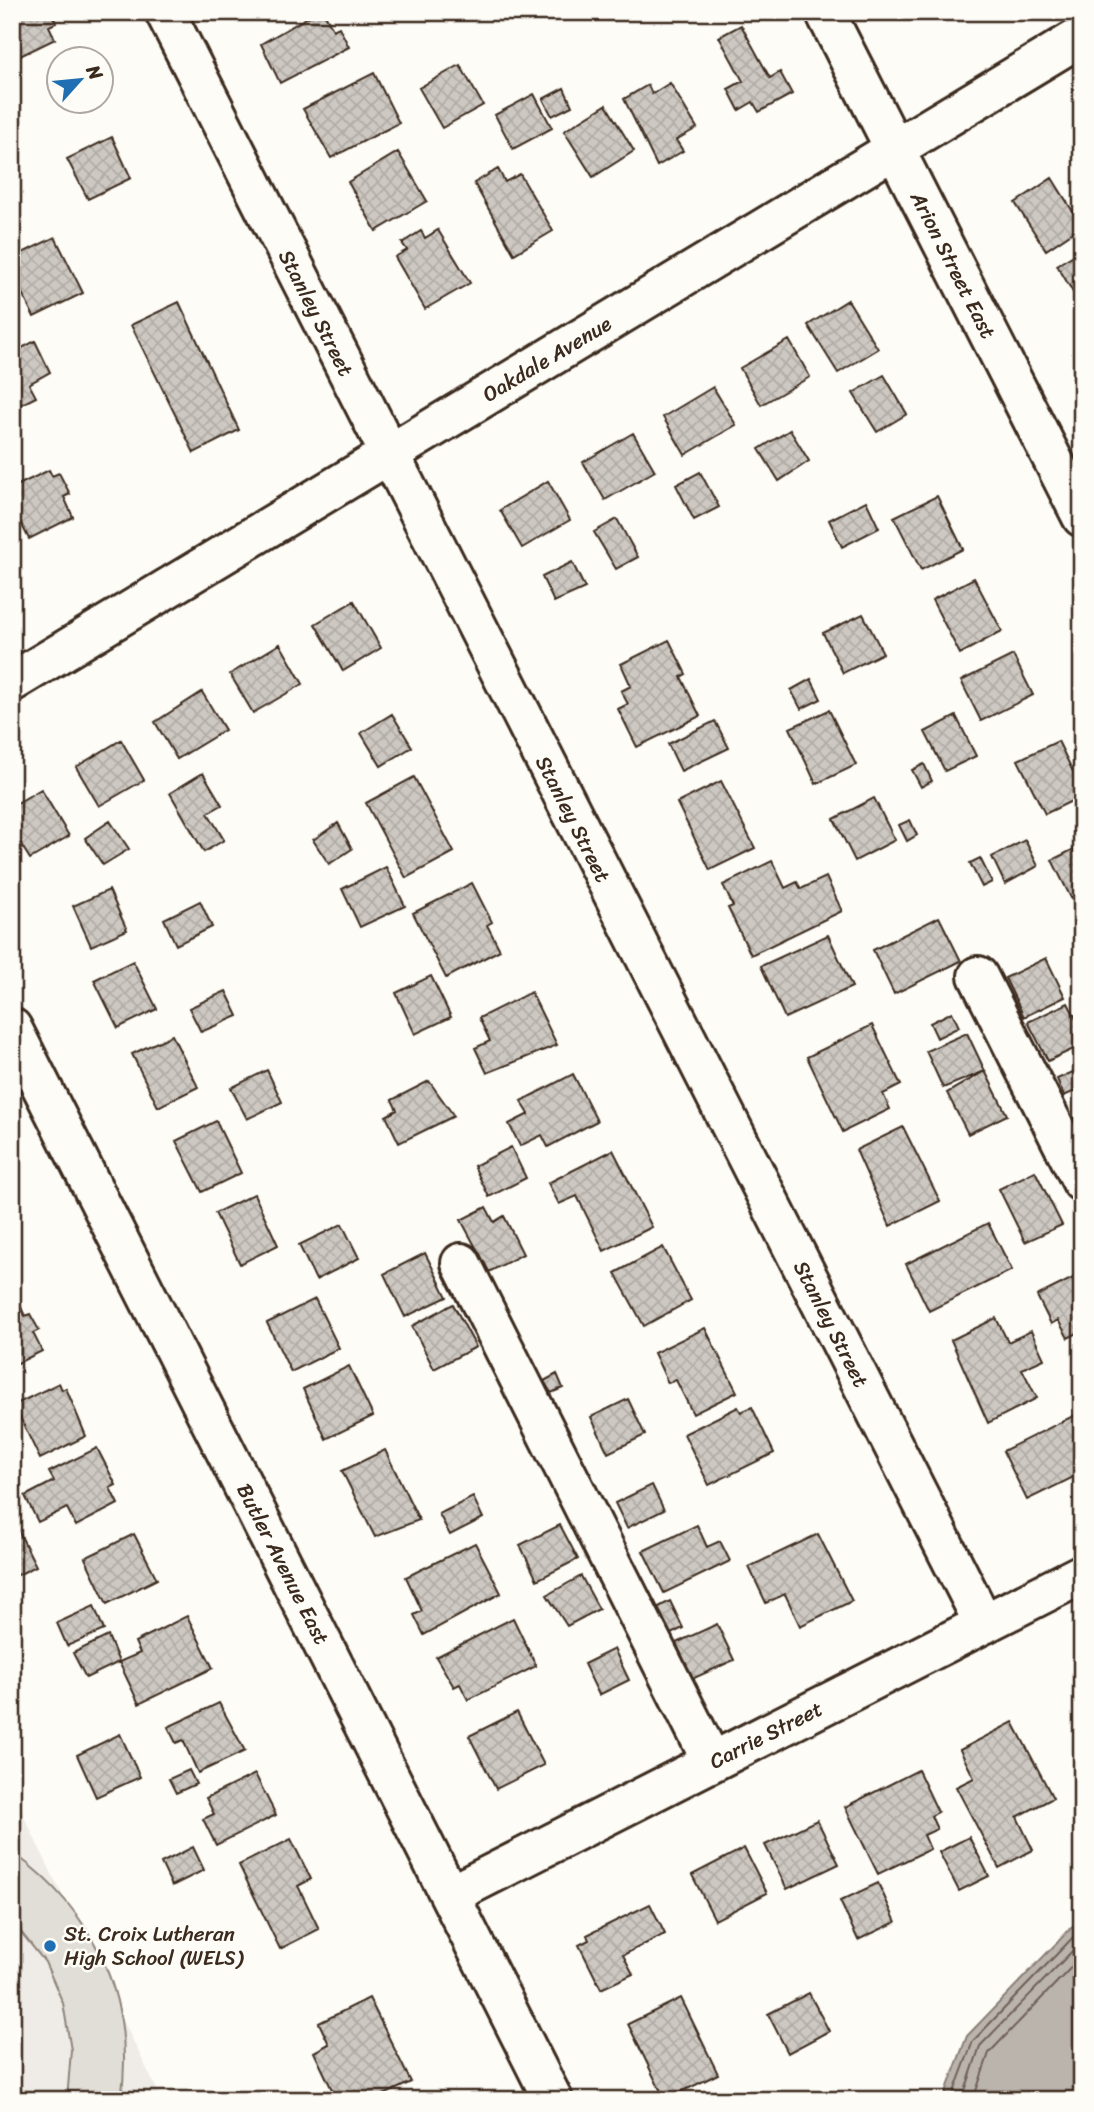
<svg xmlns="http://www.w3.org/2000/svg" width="1094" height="2112" viewBox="0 0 1094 2112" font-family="Sriracha,sans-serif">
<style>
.built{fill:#efece7}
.green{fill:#e1ded7;stroke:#8e847a;stroke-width:2}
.water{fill:#bbb4ad;stroke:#887d74;stroke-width:2}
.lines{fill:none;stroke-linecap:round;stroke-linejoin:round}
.shore{stroke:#6e6157;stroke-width:2}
.building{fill:url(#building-cross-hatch);stroke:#3b2a1e;stroke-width:2}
.minor-casing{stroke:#3b2a1e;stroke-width:44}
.minor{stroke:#fdfcf7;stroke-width:38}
.poi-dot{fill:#1f6fb2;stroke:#fdfcf7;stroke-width:2.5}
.labels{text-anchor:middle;stroke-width:5;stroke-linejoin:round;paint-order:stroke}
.street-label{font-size:21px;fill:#3b2a1e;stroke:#fdfcf7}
.poi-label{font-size:21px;fill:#3b2a1e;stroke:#fdfcf7;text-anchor:start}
</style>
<defs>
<pattern id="building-cross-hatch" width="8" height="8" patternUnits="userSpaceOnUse" patternTransform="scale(1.75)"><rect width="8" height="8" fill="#cdc8c2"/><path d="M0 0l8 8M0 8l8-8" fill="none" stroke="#b1aca6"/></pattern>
</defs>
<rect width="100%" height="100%" fill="#fdfcf7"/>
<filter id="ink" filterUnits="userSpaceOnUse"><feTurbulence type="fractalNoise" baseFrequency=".0143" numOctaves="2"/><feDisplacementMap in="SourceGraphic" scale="14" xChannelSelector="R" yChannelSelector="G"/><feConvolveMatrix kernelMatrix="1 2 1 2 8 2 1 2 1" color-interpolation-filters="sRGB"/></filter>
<g filter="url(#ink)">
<path class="built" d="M12 1792 162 2100H12Z"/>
<path class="green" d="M12 1852C94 1910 136 2000 121 2100H67L71 2050 63 2003 45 1962 12 1921Z"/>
<path class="water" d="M1082 1906V2100H947L946 2092 967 2036 1076 1923Z"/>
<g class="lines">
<path class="shore" d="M954 2100V2092L973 2041 1082 1928
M962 2100 980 2046 1082 1941
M973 2100 989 2053 1082 1956"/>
</g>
<path class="building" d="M12 12H51L56 23 49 26 55 39 12 60Z
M317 12H324L333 30 339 27 349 47 280 83 261 44Z
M741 25 770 78 780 72 792 94 759 112 753 102 739 110 728 89 743 81 719 37Z
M460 65 483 105 442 128 419 88Z
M374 73 399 123 331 158 303 109Z
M670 83 697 128 676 140 683 151 657 166 624 99 648 85 652 94Z
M564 88 572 106 552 116 543 99Z
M534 94 552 128 513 149 495 115Z
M606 105 634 151 593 177 564 131Z
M112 137 131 178 88 199 67 159Z
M398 152 427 201 376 231 348 182Z
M498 169 505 182 520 174 553 231 514 254 474 183Z
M1052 178 1082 226 1046 250 1015 203Z
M438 230 470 283 425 309 395 257 407 250 402 243 421 231 425 238Z
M55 237 83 293 34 317 12 273V258Z
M1082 250V305L1081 306 1057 265Z
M848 300 878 349 838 373 808 325Z
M179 302 239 430 194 453 131 325Z
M789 340 810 377 761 405 740 368Z
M35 341 50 372 29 384 36 397 12 409V353Z
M884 375 907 414 877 432 853 393Z
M713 387 736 425 685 455 663 417Z
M790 430 809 461 779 481 759 449Z
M633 433 655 471 605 500 583 462Z
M49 470 52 476 59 473 70 494 64 497 73 517 29 539 12 506V488Z
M700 472 719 507 694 520 676 485Z
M548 481 570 520 522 548 500 510Z
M937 496 963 549 921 570 894 517Z
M866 501 879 528 842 547 829 520Z
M617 519 638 557 616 569 594 532Z
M572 562 585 588 554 602 542 577Z
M974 578 1002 631 960 654 932 600Z
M354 601 381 648 343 671 315 624Z
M863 614 883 653 843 673 823 633Z
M669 640 686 674 681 677 700 716 637 747 618 709 628 704 621 691 631 686 621 664Z
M280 644 303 684 253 713 230 674Z
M1013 655 1033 695 981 721 961 681Z
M811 679 821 699 801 709 791 690Z
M202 692 225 730 177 759 155 722Z
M829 710 856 765 816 784 790 728Z
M392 714 412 747 381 766 361 733Z
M956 716 976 756 945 771 925 732Z
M715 721 729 748 681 771 668 744Z
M121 740 144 780 99 806 76 767Z
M1058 741 1082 790V796L1045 814 1018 760Z
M924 764 932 781 921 787 912 770Z
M203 773 222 805 208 813 224 840 204 852 170 793Z
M414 777 454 852 406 878 366 803Z
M721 781 755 848 710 870 677 803Z
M41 789 69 836 30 859 12 830V806Z
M874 798 895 840 855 861 834 819Z
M910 820 917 835 907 841 899 825Z
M110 821 129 849 103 865 85 838Z
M338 823 352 849 329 864 313 840Z
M1025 840 1038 866 1005 884 992 857Z
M1082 845V892L1071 898 1052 860Z
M980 858 992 882 982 887 970 863Z
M772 861 785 888 797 882 801 889 826 877 842 911 751 955 728 908 733 906 723 885Z
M386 867 405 906 360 927 342 889Z
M472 883 492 922 487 925 500 950 446 978 413 913Z
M109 890 127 930 91 946 73 906Z
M200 901 212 927 176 945 164 919Z
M939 917 961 961 894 994 873 950Z
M828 935 852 987 785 1018 761 966Z
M1046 958 1065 997 1024 1017 1005 978Z
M133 961 157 1009 118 1028 94 980Z
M431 976 451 1017 415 1034 396 993Z
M226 991 238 1016 201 1032 189 1008Z
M531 992 557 1045 487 1073 475 1048 490 1041 479 1018Z
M1068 1003 1082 1030V1045L1048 1061 1028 1022Z
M952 1012 959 1027 937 1038 930 1023Z
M872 1025 901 1085 883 1094 890 1109 843 1132 807 1057Z
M967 1033 985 1071 943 1088 926 1051Z
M172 1035 198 1087 158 1107 132 1054Z
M1082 1068V1088L1064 1096 1057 1079Z
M267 1070 282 1102 247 1119 231 1088Z
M985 1071 1007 1115 968 1134 947 1093Z
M573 1074 597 1121 548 1147 542 1135 520 1146 509 1124 529 1114 521 1101Z
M429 1081 454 1116 399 1143 386 1116 397 1110 392 1100Z
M216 1121 241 1173 202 1192 176 1141Z
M903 1127 940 1201 890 1226 856 1150Z
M511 1147 526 1178 489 1197 474 1166Z
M613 1150 652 1227 604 1251 577 1196 559 1204 548 1183Z
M1035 1171 1062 1225 1025 1242 999 1189Z
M254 1194 278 1245 240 1264 215 1213Z
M486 1207 494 1222 504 1216 523 1254 489 1272 461 1220Z
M988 1223 1012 1270 929 1311 906 1264Z
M342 1224 359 1258 316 1280 299 1245Z
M663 1247 691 1300 644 1326 615 1273Z
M425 1253 447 1297 405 1317 384 1274Z
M1077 1276 1082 1285V1331L1068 1338 1058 1320 1051 1324 1037 1296Z
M315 1299 339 1348 291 1372 267 1323Z
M18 1301 25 1316 30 1314 39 1330 33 1333 42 1351 12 1366V1304Z
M453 1304 476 1347 434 1369 412 1326Z
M996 1318 1008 1342 1031 1331 1044 1359 1022 1369 1037 1398 988 1423 951 1340Z
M705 1328 737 1392 693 1414 676 1380 668 1383 654 1353Z
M349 1366 373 1416 326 1439 303 1389Z
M557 1374 563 1388 551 1393 544 1381Z
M59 1383 62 1390 66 1388 86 1436 40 1459 14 1405Z
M628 1399 645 1435 608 1453 591 1417Z
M738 1407 741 1412 752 1407 774 1453 709 1485 684 1434Z
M1079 1413 1082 1473 1027 1500 1003 1451Z
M97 1448 116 1485 110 1488 118 1504 76 1526 67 1508 38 1522 25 1496 54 1481 49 1472Z
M385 1450 419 1520 375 1537 342 1471Z
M652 1485 664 1510 627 1528 615 1503Z
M473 1497 483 1518 450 1535 439 1514Z
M560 1525 578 1559 537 1580 520 1545Z
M697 1525 707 1547 720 1541 730 1561 664 1593 643 1551Z
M18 1530 36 1566 12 1578V1533Z
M134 1534 157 1579 107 1604 85 1558Z
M818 1534 852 1601 800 1626 785 1594 766 1603 749 1567Z
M475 1543 501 1593 424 1635 414 1615 422 1611 406 1577Z
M581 1576 599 1609 567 1626 547 1595Z
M670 1601 683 1628 667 1636 653 1610Z
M94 1606 104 1630 67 1646 57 1623Z
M187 1616 213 1668 139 1704 119 1662 140 1653 135 1642Z
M513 1618 536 1666 468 1700 460 1684 454 1687 436 1657Z
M717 1624 734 1660 692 1679 676 1643Z
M108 1636 119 1662 86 1678 73 1653Z
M614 1649 629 1680 599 1695 584 1664Z
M219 1703 245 1751 198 1773 183 1740 176 1743 168 1727Z
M517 1712 544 1765 496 1789 469 1736Z
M1013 1722 1053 1798 1017 1817 1033 1850 999 1868 956 1787 974 1778 960 1750Z
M120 1734 140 1777 96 1797 77 1755Z
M189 1770 196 1784 176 1793 169 1779Z
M918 1770 938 1812 931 1816 937 1829 924 1835 930 1849 878 1874 845 1807Z
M255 1774 276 1815 216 1845 203 1819 214 1814 206 1798Z
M817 1820 839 1864 787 1889 765 1845Z
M969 1837 989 1876 959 1891 939 1852Z
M291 1839 311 1879 298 1886 319 1929 280 1949 239 1865Z
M193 1847 204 1870 172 1886 161 1863Z
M744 1848 767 1893 715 1920 692 1875Z
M878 1883 896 1922 858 1940 840 1901Z
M650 1904 665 1934 623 1955 633 1974 601 1989 579 1945 589 1940 587 1935Z
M809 1993 829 2031 788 2053 768 2014Z
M369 1998 411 2082 374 2100H337L314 2052 329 2044 319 2023Z
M681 1998 718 2074 665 2100 628 2024Z"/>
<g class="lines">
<defs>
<path id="minor" d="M165 12 984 1624
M825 12 1082 517
M12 682 1082 36
M978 976 1082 1182
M12 1028 553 2100
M461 1263 712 1762
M450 1895 1082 1574"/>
</defs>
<use href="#minor" class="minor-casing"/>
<use href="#minor" class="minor"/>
</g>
</g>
<circle class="poi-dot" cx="50" cy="1946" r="7"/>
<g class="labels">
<g class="street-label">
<text transform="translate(953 265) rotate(63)" y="7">Arion Street East</text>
<text transform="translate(316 313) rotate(63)" y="7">Stanley Street</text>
<text transform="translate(547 359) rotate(-31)" y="7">Oakdale Avenue</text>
<text transform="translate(573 819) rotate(63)" y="7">Stanley Street</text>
<text transform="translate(831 1324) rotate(63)" y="7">Stanley Street</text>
<text transform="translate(283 1564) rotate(63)" y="7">Butler Avenue East</text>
<text transform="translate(766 1735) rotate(-27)" y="7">Carrie Street</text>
</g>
<g class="poi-label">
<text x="64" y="1941">St. Croix Lutheran<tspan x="64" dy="24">High School (WELS)</tspan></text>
</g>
</g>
<rect width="1094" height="2112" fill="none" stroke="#fdfcf7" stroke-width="42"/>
<rect x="21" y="21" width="1052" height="2070" fill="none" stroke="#3b2a1e" stroke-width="2.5" filter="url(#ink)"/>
<g transform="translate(80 80) rotate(63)"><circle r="33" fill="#fdfcf7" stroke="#afa8a0" stroke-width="2"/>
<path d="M0-5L12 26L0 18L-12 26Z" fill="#1f6fb2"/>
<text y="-10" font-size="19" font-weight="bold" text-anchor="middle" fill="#3b2a1e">N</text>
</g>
</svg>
